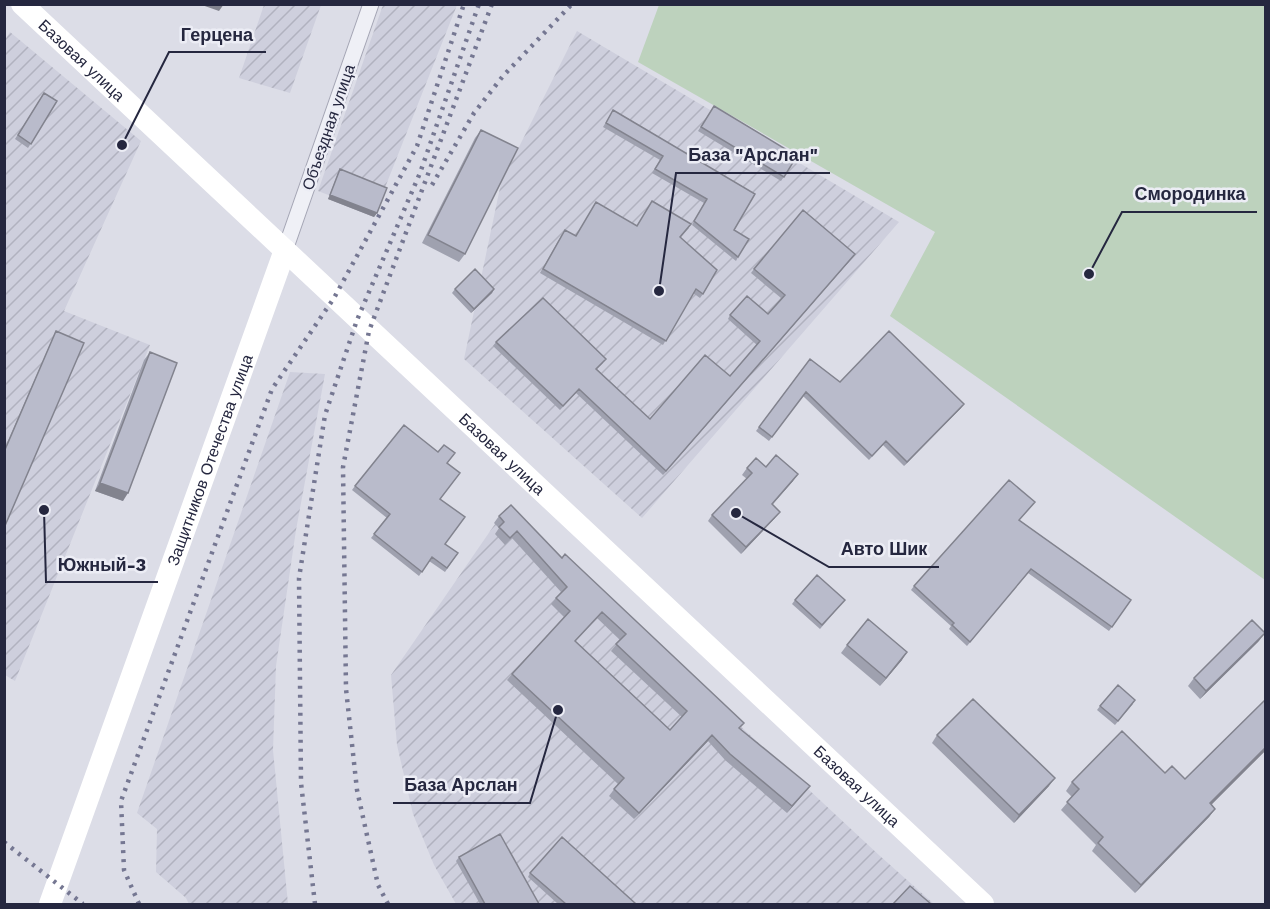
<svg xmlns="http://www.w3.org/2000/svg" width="1270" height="909" viewBox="0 0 1270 909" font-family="'Work Sans',sans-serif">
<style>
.industrial{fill:url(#industrial-furrows)}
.green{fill:#bdd2bd}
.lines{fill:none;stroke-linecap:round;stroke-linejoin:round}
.street-casing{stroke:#a5a6b5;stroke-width:17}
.street{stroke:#eff0f6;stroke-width:15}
.secondary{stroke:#fff;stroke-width:22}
.rail{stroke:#757792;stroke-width:4.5;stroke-dasharray:3 6;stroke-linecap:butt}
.wall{fill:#9fa1af;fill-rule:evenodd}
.shaded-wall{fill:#82838e}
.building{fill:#b9bbcb;stroke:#82838e;stroke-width:1.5;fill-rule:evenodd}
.labels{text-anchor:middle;stroke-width:5;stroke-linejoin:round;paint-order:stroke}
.street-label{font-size:16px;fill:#25273f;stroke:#ecedf5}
.leader{fill:none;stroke:#25273f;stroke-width:2}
.callout-dot{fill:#25273f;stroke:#ecedf5;stroke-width:2}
.callout-label{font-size:18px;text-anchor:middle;font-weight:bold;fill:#25273f;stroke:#ecedf5;stroke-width:5;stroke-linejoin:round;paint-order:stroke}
</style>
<defs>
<pattern id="industrial-furrows" width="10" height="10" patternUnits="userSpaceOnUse" patternTransform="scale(1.5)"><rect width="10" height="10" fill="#cecfdd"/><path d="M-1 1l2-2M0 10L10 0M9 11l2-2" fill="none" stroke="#b1b2bf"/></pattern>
</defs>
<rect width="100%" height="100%" fill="#dcdde7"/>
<path class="industrial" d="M264 5H321L290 93 239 78Z
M383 5H457L375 213 318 191Z
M577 31 899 222 642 518 464 359 501 183Z
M10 32 141 141 64 311 150 345 15 681 5 675 4 41Z
M290 372 325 374 296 530 276 666 273 750 288 904H189L186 898 156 872 157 829 137 813Z
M506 508 880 856 934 904H456L434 865 413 814 397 745 391 675Z"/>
<path class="green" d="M659 5H1265V580L890 316 935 232 638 62Z"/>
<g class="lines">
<defs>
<path id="street" d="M285 250 371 4"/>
</defs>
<use href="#street" class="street-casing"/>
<use href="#street" class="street"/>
<g class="secondary">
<path id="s1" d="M22 4 983 904"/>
<path id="s2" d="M50 904 285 250"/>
</g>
<path class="rail" d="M432 185 474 113 503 76 572 4
M4 842 83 904
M139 904 124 870 121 801 272 389 334 298 417 146 464 4
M315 904 301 783 299 578 325 415 357 320 420 173 479 4
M388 904 378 885 357 790 346 689 343 467 369 331 492 4"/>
</g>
<path class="wall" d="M44 93 57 101 28 148 15 139Z
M714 106 797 156 781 181 698 131Z
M611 114 755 194 734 230 738 257 736 261 692 225 704 203 652 173 660 160 603 127Z
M481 130 465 254 459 262 422 243 475 138Z
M340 169 377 213 374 217 328 199 338 173Z
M637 226 689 228 681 237 703 294 700 298 693 293 663 345 540 273 562 234 576 236Z
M852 258 663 475 576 393 560 410 493 346 496 342 603 363 597 369 650 419 730 376 757 345 728 319 730 315 768 314 781 298 751 273 754 269Z
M455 289H494L492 293 471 313 452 293Z
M56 331 4 528V450L54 335Z
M150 352 123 501 95 491 144 360Z
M810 359 840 382 961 408 904 466 883 445 869 460 803 396 769 441 756 431Z
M447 463 440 499 445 544 458 553 445 572 429 561 419 576 371 538 387 518 352 490 355 486Z
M766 467 793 481 773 504 775 518 741 554 708 521 712 515 747 479 742 475 747 468Z
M1032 506 1019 520 1131 600 1109 631 1028 573 967 646 949 629 951 626 911 590 914 586Z
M499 516 562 558 805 792 787 813 725 760 708 741 634 819 609 796 618 784 507 680 512 674 564 617 551 604 561 592 512 538 505 545 495 534 499 528 494 523ZM597 618 620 640 611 651 682 717 670 730 575 641Z
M795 600H845L820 629 792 604Z
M1259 641 1200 699 1188 686 1194 678Z
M847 645 902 660 880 686 841 653Z
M1266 699V750L1211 805 1215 809 1209 817 1135 893 1092 851 1096 845 1061 810 1072 797 1066 791 1072 782 1165 773 1185 779Z
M1133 704 1115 725 1097 710 1100 706Z
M937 735 1049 786 1014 823 932 743Z
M459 857 539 904H480L456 861Z
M530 873 636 904H558L528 877Z"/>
<path class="shaded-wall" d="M199 4H224L219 11Z
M330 195 377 213 374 217 328 199Z
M855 254 852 258 663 475 666 471Z
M494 289 492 293 471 313 474 309Z
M964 404 961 408 904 466 907 462Z
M798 474 793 481 767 510 772 504Z
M100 483 128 493 123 501 95 491Z
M780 512 775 518 741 554 746 547Z
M1265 633 1259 641 1200 699 1206 691Z
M907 652 902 660 880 686 886 678Z
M712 735 708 741 634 819 639 813Z
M1266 747V750L1204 812 1210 803Z
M1055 778 1049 786 1014 823 1019 815Z
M810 786 805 792 787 813 792 806Z
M1215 809 1209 817 1135 893 1141 885Z"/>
<path class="building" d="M44 93 57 101 31 144 18 135Z
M714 106 797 156 784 177 701 127Z
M613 110 755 194 734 230 749 239 738 257 694 221 707 199 655 169 663 156 606 123Z
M481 130 518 148 465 254 428 235Z
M340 169 387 188 377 213 330 195Z
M652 201 691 224 680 237 717 270 703 294 696 289 666 341 543 269 565 230 576 236 596 202 637 226Z
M803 210 855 254 666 471 579 389 563 406 496 342 543 298 606 359 596 369 650 419 705 355 730 376 760 341 730 315 747 296 768 314 785 295 754 269Z
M475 269 494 289 474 309 455 289Z
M56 331 84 343 4 528V452Z
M889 331 964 404 907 462 886 441 872 456 806 392 772 437 759 427 810 359 840 382Z
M150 352 177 363 128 493 100 483Z
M404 425 438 452 444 445 455 453 447 463 460 473 440 499 465 517 445 544 458 553 447 568 432 557 422 572 374 534 390 514 355 486Z
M776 455 798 474 772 504 780 512 746 547 712 515 752 473 747 468 756 458 766 467Z
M1009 480 1035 502 1019 520 1131 600 1112 627 1031 569 970 642 952 625 954 623 914 586Z
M511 505 562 558 565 554 744 723 739 728 810 786 792 806 730 754 712 735 639 813 614 789 624 778 512 674 570 611 556 598 567 587 517 531 510 538 499 527 504 522 499 516ZM602 612 626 634 616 644 687 711 670 730 575 641Z
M817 575 845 600 822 625 795 600Z
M868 619 907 652 886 678 847 645Z
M1252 620 1265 633 1206 691 1194 678Z
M1118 685 1135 700 1118 721 1100 706Z
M973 699 1055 778 1019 815 937 735Z
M1266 699V747L1210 803 1215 809 1141 885 1098 843 1103 837 1067 802 1079 789 1072 782 1122 731 1165 773 1172 766 1185 779Z
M500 834 539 904H485L459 857Z
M562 837 636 904H566L530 873Z
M910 886 931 904H893Z"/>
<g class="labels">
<g class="street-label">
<text dy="6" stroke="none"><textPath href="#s1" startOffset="82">Базовая улица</textPath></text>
<text transform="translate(328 127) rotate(-71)" y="6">Объездная улица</text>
<text dy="6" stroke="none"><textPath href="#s1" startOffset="658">Базовая улица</textPath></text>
<text dy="6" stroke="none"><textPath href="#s2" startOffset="472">Защитников Отечества улица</textPath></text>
<text dy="6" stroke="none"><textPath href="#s1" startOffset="1144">Базовая улица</textPath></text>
</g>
</g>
<path class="leader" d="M122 145L169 52H266M659 291L676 173H830M1089 274L1122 212H1257M736 513L829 567H939M44 510L46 582H158M558 710L530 803H393"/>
<g class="callout-dot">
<circle cx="122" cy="145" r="6"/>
<circle cx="659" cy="291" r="6"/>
<circle cx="1089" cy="274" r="6"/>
<circle cx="736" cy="513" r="6"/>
<circle cx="44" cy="510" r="6"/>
<circle cx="558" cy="710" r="6"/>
</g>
<g class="callout-label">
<text x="217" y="41">Герцена</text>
<text x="753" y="161">База "Арслан"</text>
<text x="1190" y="200">Смородинка</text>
<text x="884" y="555">Авто Шик</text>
<text x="102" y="571">Южный-3</text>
<text x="461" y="791">База Арслан</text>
</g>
<rect width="1270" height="909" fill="none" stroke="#25273f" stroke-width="12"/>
</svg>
